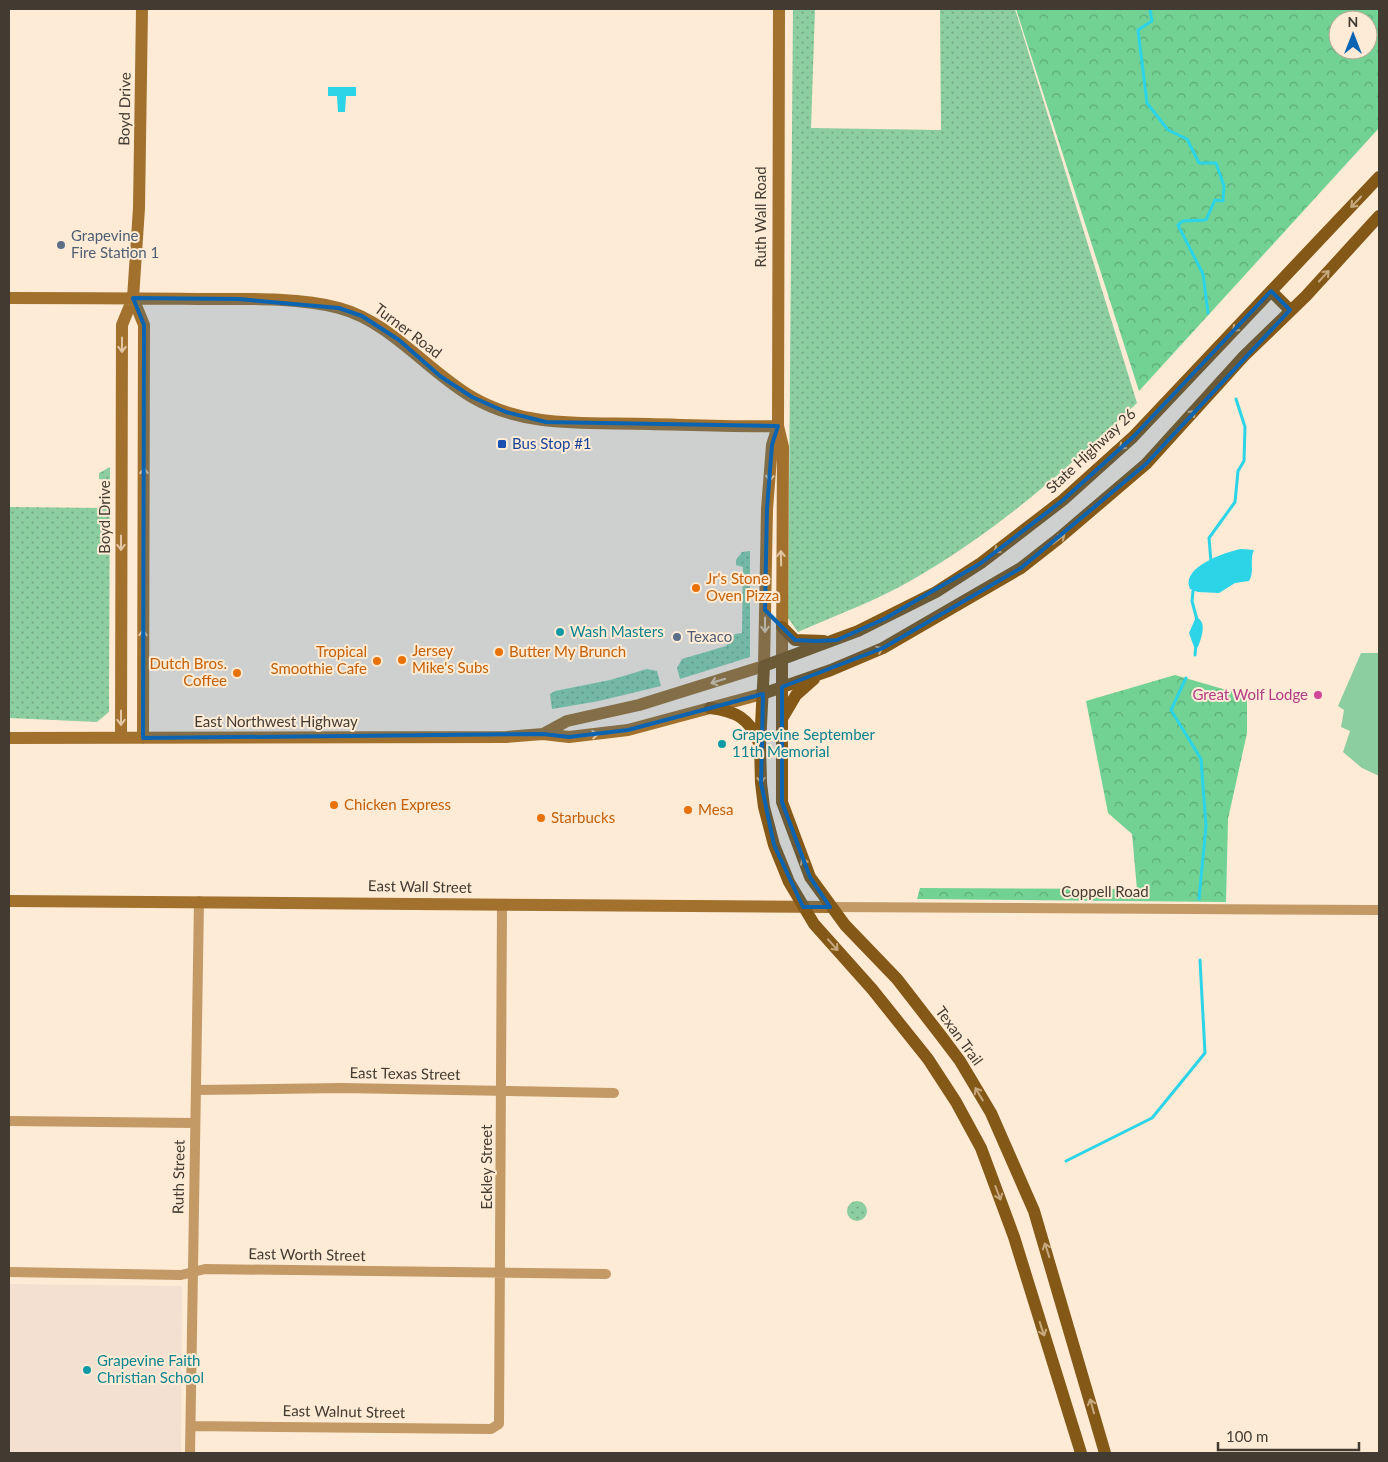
<svg xmlns="http://www.w3.org/2000/svg" width="1388" height="1462" viewBox="0 0 1388 1462" font-family="Lato,sans-serif">
<style>
.education{fill:#f4e0d1}
.grass{fill:url(#grass-dots)}
.forest{fill:url(#forest-crowns);fill-rule:evenodd}
.garden{fill:#8dcea1}
.water{fill:#2bd4e7}
.lines{fill:none;stroke-linecap:round;stroke-linejoin:round}
.stream{stroke:#2bd4e7;stroke-width:3}
.street{stroke:#c39965;stroke-width:10}
.secondary{stroke:#a2712e;stroke-width:12}
.primary{stroke:#845816;stroke-width:12}
.oneway{stroke:#c7a97f}
.oneway2{stroke:#e2c6a3}
.marked{fill:#0b64b2;fill-opacity:0.2;stroke:#0b64b2;stroke-width:4;stroke-linejoin:round}
.service-dot{fill:#5c6f8a;stroke:#feebd5;stroke-width:2}
.transit-dot{fill:#1a4fb4;stroke:#feebd5;stroke-width:2}
.food-dot{fill:#e8710a;stroke:#feebd5;stroke-width:2}
.culture-dot{fill:#0f9aa8;stroke:#feebd5;stroke-width:2}
.hotel-dot{fill:#d1479c;stroke:#feebd5;stroke-width:2}
.labels{text-anchor:middle;stroke-width:4;stroke-linejoin:round;paint-order:stroke}
.street-label{font-size:15px;fill:#423b32;stroke:#feebd5}
.service-label{font-size:15px;fill:#4e5e75;stroke:#feebd5;text-anchor:start}
.transit-label{font-size:15px;fill:#164399;stroke:#feebd5;text-anchor:start}
.food-label{font-size:15px;fill:#c56008;stroke:#feebd5;text-anchor:start}
.culture-label{font-size:15px;fill:#0d838f;stroke:#feebd5;text-anchor:start}
.hotel-label{font-size:15px;fill:#b23c85;stroke:#feebd5;text-anchor:end}
</style>
<defs>
<pattern id="grass-dots" width="8" height="8" patternUnits="userSpaceOnUse" patternTransform="scale(1.25)"><rect width="8" height="8" fill="#8dcea1"/><path d="M2 2h.1M6 6h.1" fill="none" stroke="#75a884" stroke-width="1.8" stroke-linecap="round"/></pattern>
<pattern id="forest-crowns" width="20" height="18" patternUnits="userSpaceOnUse" patternTransform="scale(1.25)"><rect width="20" height="18" fill="#71d293"/><path d="M2 6a3 3 0 1 1 6 0M12 15a3 3 0 1 1 6 0" fill="none" stroke="#5eac79"/></pattern>
</defs>
<rect width="100%" height="100%" fill="#feebd5"/>
<path class="education" d="M9 1284 182 1286 181 1453H9Z"/>
<path class="grass" d="M793 9H815L811 128 941 130 940 9H1015L1137 403C1064 471 999 530 912 580 876 601 836 615 798 632L788 618Z
M110 467 109 712 97 722 9 718V507L106 508 107 480 99 479V473Z
M750 551V657L680 679 677 668 682 659 726 646 735 634 742 633 743 567 736 565V560L742 552Z
M647 669 657 671 661 686 599 701 552 709 550 694 555 691 610 680Z
M847 1211a10 10 0 1 1 20 0a10 10 0 1 1-20 0Z"/>
<path class="forest" d="M1016 9H1379V128L1139 391ZM1338 20H1368V50H1338Z
M1175 675 1247 696V733L1228 819 1226 902 917 899 920 888 1137 889 1132 834 1108 813 1086 701Z"/>
<path class="garden" d="M1361 653H1379V776L1362 768 1343 752 1350 731 1341 727 1344 710 1338 706Z"/>
<path class="water" d="M328 87H356V96H346L345 112H338L337 96H328Z
M1241 549 1254 550C1249 560 1255 572 1249 581L1235 583 1219 593 1198 592 1190 589C1180 567 1226 552 1241 549Z
M1196 617C1208 622 1201 638 1198 647H1194L1189 633Z"/>
<g class="lines">
<path class="stream" d="M1150 9 1152 21 1138 30 1147 103 1168 130 1187 139 1199 163H1216L1224 186 1223 201 1215 200 1206 220 1183 221 1178 225 1203 274 1208 313
M1211 562 1209 538 1235 502 1238 471 1244 461 1245 427 1236 399
M1196 588 1193 591 1192 601 1197 620
M1195 655 1196 644
M1186 678 1171 710 1201 759 1206 826 1199 899
M1066 1161 1152 1118 1205 1053 1200 960"/>
<path class="street" d="M830 907 1379 910
M196 1090 342 1088 614 1093
M9 1121 195 1123
M9 1272 181 1275 205 1269 606 1274
M191 1426 491 1429 499 1424 502 905
M190 1453 199 901"/>
<path class="secondary" d="M779 9 778 426 783 447 782 659
M9 298C72 298 135 298 198 299 241 299 298 297 339 308 391 322 426 370 472 397 526 429 588 422 649 424 692 425 735 427 778 426
M133 298 144 325 143 738
M543 734 567 721 639 705 764 666 767 509 772 445 778 426
M9 738 506 737 543 734 569 737 628 730 762 694
M121 738 122 325 133 298 139 208 142 9
M9 901 830 907"/>
<path class="primary" d="M1271 291 1290 310
M782 627 795 640 824 641
M782 659V802L810 877 845 925 897 979 942 1037 960 1061 991 1113 1034 1211 1105 1453
M762 694 831 670 883 648 1021 568 1058 539 1146 464 1244 356 1306 296 1379 216
M710 708C735 711 750 718 759 743
M783 717 796 695 814 679
M1081 1453 1014 1237 981 1148 956 1102 928 1059 872 989 814 924 789 882 774 845 764 807 761 783 760 745 764 666 858 631 936 592 981 563 1063 500 1133 437 1379 177"/>
</g>
<defs><path id="oneway-shaft" d="M-6 0H5M1.5-3L5.5 0L1.5 3" fill="none" stroke-width="1.6" stroke-linecap="round" stroke-linejoin="round" transform="scale(1.25)"/></defs>
<g class="oneway">
<use href="#oneway-shaft" transform="translate(1356 202) rotate(133)"/>
<use href="#oneway-shaft" transform="translate(1324 276) rotate(-47)"/>
<use href="#oneway-shaft" transform="translate(1238 326) rotate(134)"/>
<use href="#oneway-shaft" transform="translate(1190 416) rotate(-48)"/>
<use href="#oneway-shaft" transform="translate(1125 444) rotate(137)"/>
<use href="#oneway-shaft" transform="translate(1059 539) rotate(-38)"/>
<use href="#oneway-shaft" transform="translate(1000 548) rotate(143)"/>
<use href="#oneway-shaft" transform="translate(876 651) rotate(-23)"/>
<use href="#oneway-shaft" transform="translate(761 776) rotate(88)"/>
<use href="#oneway-shaft" transform="translate(805 865) rotate(-112)"/>
<use href="#oneway-shaft" transform="translate(833 945) rotate(48)"/>
<use href="#oneway-shaft" transform="translate(979 1094) rotate(-121)"/>
<use href="#oneway-shaft" transform="translate(998 1193) rotate(69)"/>
<use href="#oneway-shaft" transform="translate(1047 1250) rotate(-108)"/>
<use href="#oneway-shaft" transform="translate(1042 1329) rotate(72)"/>
<use href="#oneway-shaft" transform="translate(1092 1406) rotate(-106)"/>
</g>
<g class="oneway2">
<use href="#oneway-shaft" transform="translate(122 345) rotate(90)"/>
<use href="#oneway-shaft" transform="translate(770 474) rotate(94)"/>
<use href="#oneway-shaft" transform="translate(144 475) rotate(-90)"/>
<use href="#oneway-shaft" transform="translate(121 543) rotate(90)"/>
<use href="#oneway-shaft" transform="translate(781 558) rotate(-91)"/>
<use href="#oneway-shaft" transform="translate(765 625) rotate(90)"/>
<use href="#oneway-shaft" transform="translate(143 637) rotate(-90)"/>
<use href="#oneway-shaft" transform="translate(718 681) rotate(163)"/>
<use href="#oneway-shaft" transform="translate(121 718) rotate(90)"/>
<use href="#oneway-shaft" transform="translate(591 735) rotate(-7)"/>
</g>
<path class="marked" d="M1271 291 1290 310 1146 464 1021 568 883 648 782 687V802L810 877 830 907H803L774 845 761 783 763 694 628 730 569 737 543 734 143 738 144 325 133 298 238 299 339 308 362 316 399 340 440 376 472 397 506 412 546 422 778 426 772 445 767 509 765 610 795 640 816 641 837 640 884 619 981 563 1063 500 1133 437Z"/>
<g class="service-dot">
<circle cx="61" cy="245" r="5"/>
<circle cx="677" cy="637" r="5"/>
</g>
<rect class="transit-dot" x="497" y="439" width="10" height="10" rx="2.5"/>
<g class="food-dot">
<circle cx="696" cy="588" r="5"/>
<circle cx="499" cy="652" r="5"/>
<circle cx="402" cy="660" r="5"/>
<circle cx="377" cy="661" r="5"/>
<circle cx="237" cy="673" r="5"/>
<circle cx="334" cy="805" r="5"/>
<circle cx="688" cy="810" r="5"/>
<circle cx="541" cy="818" r="5"/>
</g>
<g class="culture-dot">
<circle cx="560" cy="632" r="5"/>
<circle cx="722" cy="744" r="5"/>
<circle cx="87" cy="1370" r="5"/>
</g>
<circle class="hotel-dot" cx="1318" cy="695" r="5"/>
<g class="labels">
<g class="street-label">
<text transform="translate(125 109) rotate(-89)" y="5">Boyd Drive</text>
<text transform="translate(761 217) rotate(-90)" y="5">Ruth Wall Road</text>
<text transform="translate(408 331) rotate(37)" y="5">Turner Road</text>
<text transform="translate(1091 451) rotate(-43)" y="5">State Highway 26</text>
<text transform="translate(105 517) rotate(-90)" y="5">Boyd Drive</text>
<text x="276" y="727">East Northwest Highway</text>
<text transform="translate(420 887) rotate(1)" y="5">East Wall Street</text>
<text x="1105" y="897">Coppell Road</text>
<text transform="translate(959 1036) rotate(54)" y="5">Texan Trail</text>
<text transform="translate(405 1074) rotate(1)" y="5">East Texas Street</text>
<text transform="translate(487 1167) rotate(-90)" y="5">Eckley Street</text>
<text transform="translate(179 1177) rotate(-89)" y="5">Ruth Street</text>
<text transform="translate(307 1255) rotate(1)" y="5">East Worth Street</text>
<text transform="translate(344 1412) rotate(1)" y="5">East Walnut Street</text>
</g>
<g class="service-label">
<text x="71" y="241">Grapevine<tspan x="71" dy="17">Fire Station 1</tspan></text>
<text x="687" y="642">Texaco</text>
</g>
<g class="transit-label">
<text x="512" y="449">Bus Stop #1</text>
</g>
<g class="food-label">
<text x="706" y="584">Jr's Stone<tspan x="706" dy="17">Oven Pizza</tspan></text>
<text x="412" y="656">Jersey<tspan x="412" dy="17">Mike's Subs</tspan></text>
<text x="367" y="657" text-anchor="end">Tropical<tspan x="367" dy="17">Smoothie Cafe</tspan></text>
<text x="509" y="657">Butter My Brunch</text>
<text x="227" y="669" text-anchor="end">Dutch Bros.<tspan x="227" dy="17">Coffee</tspan></text>
<text x="344" y="810">Chicken Express</text>
<text x="698" y="815">Mesa</text>
<text x="551" y="823">Starbucks</text>
</g>
<g class="culture-label">
<text x="570" y="637">Wash Masters</text>
<text x="732" y="740">Grapevine September<tspan x="732" dy="17">11th Memorial</tspan></text>
<text x="97" y="1366">Grapevine Faith<tspan x="97" dy="17">Christian School</tspan></text>
</g>
<g class="hotel-label">
<text x="1308" y="700">Great Wolf Lodge</text>
</g>
</g>
<rect width="1388" height="1462" fill="none" stroke="#423b32" stroke-width="20"/>
<g transform="translate(1353 35)"><circle r="24" fill="#feebd5" stroke="#b3a594"/>
<path d="M0-4L9 19L0 12L-9 19Z" fill="#0b64b2"/>
<text y="-8" font-size="14" font-weight="bold" text-anchor="middle" fill="#423b32">N</text>
</g>
<path d="M1218 1442v8h141v-8" fill="none" stroke="#423b32" stroke-width="2.5"/>
<text x="1226" y="1442" font-size="15" fill="#423b32" stroke="#feebd5" stroke-width="4" paint-order="stroke">100 m</text>
</svg>
